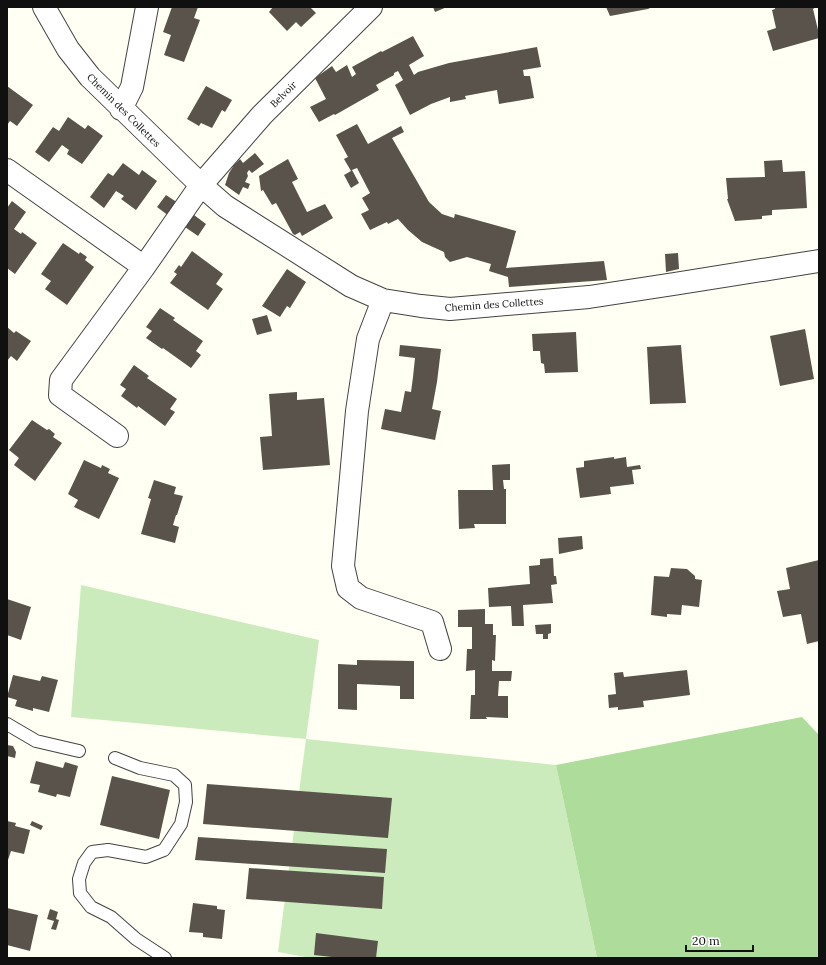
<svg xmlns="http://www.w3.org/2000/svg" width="826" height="965" viewBox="0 0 826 965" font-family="Lora,serif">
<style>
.green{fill:#ccebbc}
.forest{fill:#addc9b}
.building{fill:#59534c}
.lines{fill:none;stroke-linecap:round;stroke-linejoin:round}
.service-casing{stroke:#434343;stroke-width:14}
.minor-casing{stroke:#434343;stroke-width:24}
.service{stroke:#fff;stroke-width:12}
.minor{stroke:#fff;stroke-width:22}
.labels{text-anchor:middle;stroke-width:4;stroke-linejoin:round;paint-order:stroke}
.street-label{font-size:10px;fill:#101010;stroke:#fff}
</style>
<rect width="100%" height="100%" fill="#fffff3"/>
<path class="green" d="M81 585 319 640 306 739 556 765 597 958H311L278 952 306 739 71 717Z"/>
<path class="forest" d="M802 717 819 735V958H597L556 765Z"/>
<path class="building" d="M172 7H198L194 18 200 20 184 62 164 55 171 35 163 32Z
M273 7H310L316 13 301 27 296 22 287 31 269 12Z
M433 7H447L435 12Z
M606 7H652L648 9 610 16Z
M775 7H816L813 9 819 34V38L773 51 767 31 776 28 772 10 775 9Z
M413 36 424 56 409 65 414 75 418 72 449 63 537 47 541 67 523 70 524 76H530L534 98 499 104 497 90 465 96 466 99 450 102V97L431 104 410 115 395 85 403 80 398 71 394 73V75L376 85 379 90 335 115 334 114 319 122 310 107 326 99 315 78 332 66 336 72 347 65 352 77 356 74 352 67 381 51 382 52Z
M7 86 33 105 17 126 10 121 7 125Z
M206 86 232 100 225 112 222 110 212 128 201 123 199 126 187 119Z
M68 117 85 129 88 125 103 136 82 164 67 154 69 150 62 145 49 162 35 152 53 127 59 131Z
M357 124 368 144 401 126 404 132 392 138 429 202 442 214 454 218 455 214 516 231 506 268 604 261 607 280 509 287 508 277 489 271 491 264 467 257 450 262 445 257 444 252 422 242 408 230 398 219 388 224 387 222 370 230 361 214 369 210 362 198 370 193 357 168 352 170 359 183 351 188 344 175 351 171 344 159 348 157 336 135Z
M255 153 264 164 252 173 249 170 247 173 248 176 245 182 250 184 248 189 243 187 239 195 225 185 229 173 234 165 240 159 243 163Z
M288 159 298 179 292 182 307 212 325 204 333 218 302 236 300 232 295 235 293 234 276 203 272 205 263 190 261 191 259 176Z
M782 160 783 172 805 171 807 208 772 210V215L762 216V219L735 221 727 199H728L726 178 765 177 764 161Z
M123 163 139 175 142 170 157 181 136 210 121 199 124 196 116 191 104 208 90 197 108 173 113 176Z
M166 195 178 203 169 216 157 207Z
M12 201 26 212 14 229 21 234 22 232 37 243 15 274 7 268V208Z
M194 215 206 224 198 236 185 227Z
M63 243 79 254 80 252 87 257 85 260 94 267 67 305 45 289 51 281 41 274Z
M192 251 223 274 216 284 223 289 208 310 170 283 177 274 174 272 179 265 181 267Z
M678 253 679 269 666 272 665 254Z
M287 269 306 282 290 308 287 306 280 317 262 306Z
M160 308 175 318 173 320 203 341 196 351 201 355 191 368 163 348 162 349 146 338 152 331 146 327Z
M267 315 272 331 257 335 252 319Z
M7 327 14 333 16 331 31 341 17 361 11 356 7 361Z
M805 329 814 379 780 386 770 336Z
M576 332 578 372 545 373 544 364 541 363 540 351H533L532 334Z
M400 345 441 349 437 382 432 409 441 411 435 440 381 429 385 409 401 412 405 391 411 392 413 377 415 358 399 356Z
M681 345 686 403 650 404 647 347Z
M134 365 149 376 147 378 177 399 170 409 175 412 165 426 138 406 137 408 121 396 126 389 120 385Z
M297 392V400L324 398 330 465 263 470 260 437 272 436 269 394Z
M32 420 47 430 49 429 55 434 53 437 62 443 35 481 14 465 19 458 9 450Z
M614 457V459L626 457 627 467 640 465 641 469 632 470 634 484 610 487 611 494 580 498 576 468 584 467V461Z
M84 460 101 468 102 465 110 469 108 473 119 478 99 519 74 507 78 500 68 494Z
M510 464V480H503L504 489H506V524H474L475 528 459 529 458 490H493L492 465Z
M154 480 176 487 174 494 183 496 177 515H176L173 525 179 527 175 543 141 534 151 499 148 498Z
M582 536 583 549 559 554 558 538Z
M553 558 554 576H556L557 584 551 585 553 603 523 605 524 626H512L511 606 489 607 488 588 530 584 529 566 540 565V559Z
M819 560V641L807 644 801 614 783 617 777 591 790 589 786 568Z
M671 568 687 569 695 576V579L702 580 699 607 682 605 681 615 667 614V617L651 615 654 576 669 577Z
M7 599 31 607 21 640 7 635Z
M485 609V624H493V635H496L495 661 492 660V671H512L511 681H499L498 696H508V718L486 717 487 719H470L471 695H475V670L466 671 467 649H472V627H458V610Z
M551 624V633L548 634V639H543V634H536L535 625Z
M357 660 414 661V699H400V686L357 684V710L338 709V664L357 665Z
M687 670 690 695 643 701 644 707 618 710V707L609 708 608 695 616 694 614 673 623 672 624 677Z
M13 675 40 681 42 676 58 680 49 712 33 708V711L15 706 17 700 7 697Z
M7 745 13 746 16 752 15 758 7 756Z
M36 761 63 768 65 762 78 766 70 797 57 794 56 797 38 792 40 785 30 783Z
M112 776 170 790 159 839 100 825Z
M207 784 392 798 388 838 203 824Z
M7 821 16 823 15 826 30 830 24 854 11 851 8 860 7 859Z
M32 821 43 826 41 830 30 825Z
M198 837 387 849 385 873 195 860Z
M249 868 384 877 382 909 246 899Z
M193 903 217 906V909L225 910 222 939 203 937V933L189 932Z
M7 908 38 915 30 951 7 945Z
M50 909 58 912 56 919 59 920 56 930 51 929 54 921 47 919Z
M316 933 378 941 376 958H341L314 955Z"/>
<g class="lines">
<defs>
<path id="service" d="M7 724 36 741 79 751
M115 758 140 768 174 775 185 785 186 802 181 824 164 850 146 857 108 850 92 852 84 863 79 879 80 893 91 907 111 917 136 939 165 958"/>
<path id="minor" d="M44 7 68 49 90 77 201 185 225 206 351 286 383 300 421 306 450 309 589 297 674 284 819 261
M121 109 132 87 147 7
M7 170 144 267
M383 300 368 339 357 411 343 566 348 588 361 598 432 622 440 649
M117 436 60 395 61 380 144 267 201 185 262 115 371 7"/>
</defs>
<use href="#service" class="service-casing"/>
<use href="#minor" class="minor-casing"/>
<use href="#service" class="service"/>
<use href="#minor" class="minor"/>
</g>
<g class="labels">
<g class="street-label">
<text transform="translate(283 94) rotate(-45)" y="4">Belvoir</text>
<text transform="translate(124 110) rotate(45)" y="4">Chemin des Collettes</text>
<text transform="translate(494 304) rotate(-4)" y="4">Chemin des Collettes</text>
</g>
</g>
<rect width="826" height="965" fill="none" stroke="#101010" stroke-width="16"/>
<path d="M686 945v6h67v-6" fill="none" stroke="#101010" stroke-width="2"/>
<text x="692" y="945" font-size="12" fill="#101010" stroke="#ffffff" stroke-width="3" paint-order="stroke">20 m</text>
</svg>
